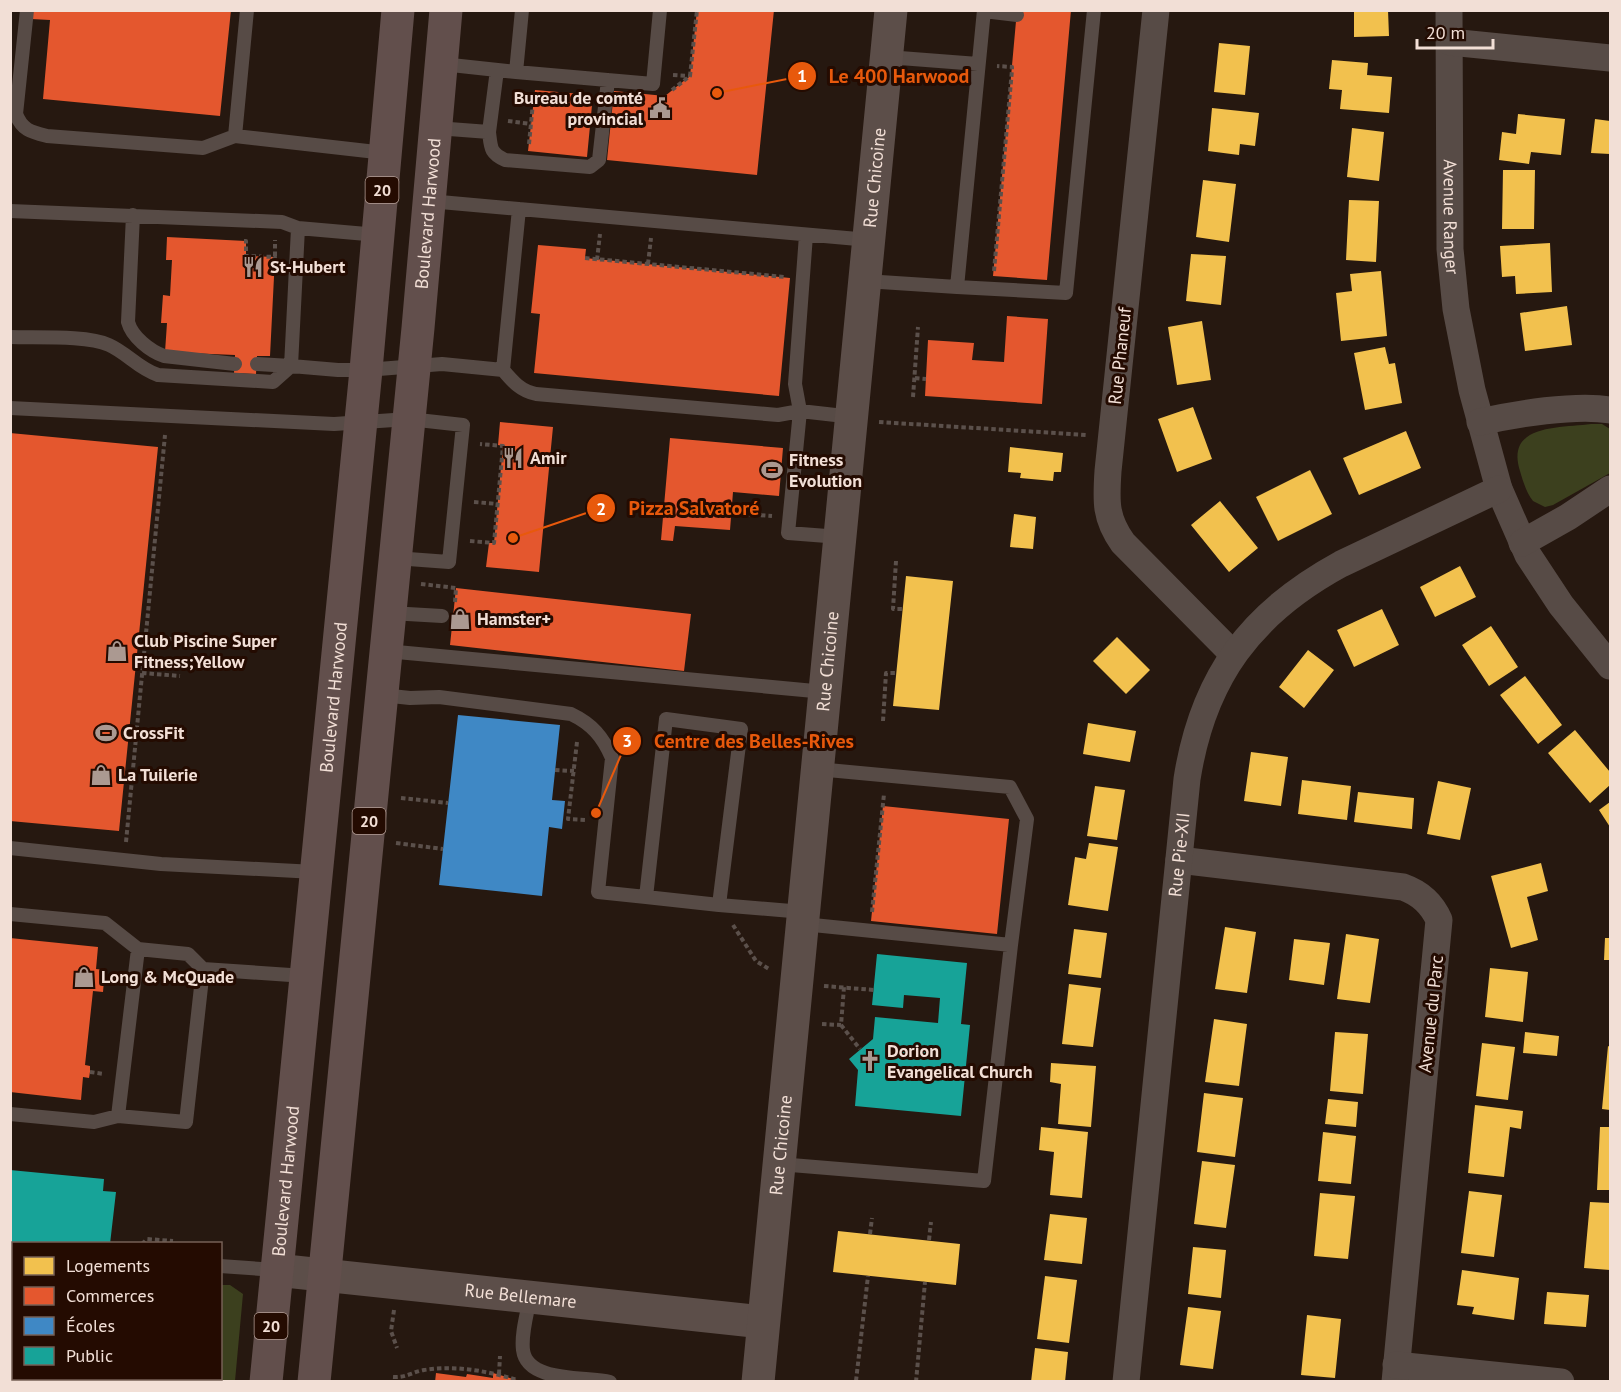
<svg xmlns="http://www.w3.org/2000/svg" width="1621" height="1392" viewBox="0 0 1621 1392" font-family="'PT Sans',sans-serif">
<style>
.green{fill:#3c401e}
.homes{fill:#f2c14e}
.shops{fill:#e4572e}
.schools{fill:#3f88c5}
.public{fill:#17a398}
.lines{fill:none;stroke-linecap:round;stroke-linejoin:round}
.path{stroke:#5b504b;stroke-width:4;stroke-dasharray:4.5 3;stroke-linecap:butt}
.lane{stroke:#574b46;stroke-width:14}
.street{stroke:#574b46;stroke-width:27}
.secondary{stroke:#5c4e49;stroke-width:33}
.highway{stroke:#624f4c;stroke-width:33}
.labels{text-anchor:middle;stroke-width:6;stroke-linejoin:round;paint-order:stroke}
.shield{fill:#240b01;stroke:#b49f96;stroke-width:1.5}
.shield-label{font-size:16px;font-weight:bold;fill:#f2dfd6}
.poi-label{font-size:18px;font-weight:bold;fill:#f2dfd6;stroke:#240b01;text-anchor:start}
.street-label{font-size:18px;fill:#f2dfd6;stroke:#240b01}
.leader{fill:none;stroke:#e8590c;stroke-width:2}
.callout-dot{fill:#e8590c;stroke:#240b01;stroke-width:2}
.mark-label{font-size:18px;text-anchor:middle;font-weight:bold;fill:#fff}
.callout-label{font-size:20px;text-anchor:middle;font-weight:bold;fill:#e8590c;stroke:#240b01;stroke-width:6;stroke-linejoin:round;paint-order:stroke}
</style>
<rect width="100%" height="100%" fill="#261810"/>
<path class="green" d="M1591 424H1602L1610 429V473L1553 505 1545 507 1533 501C1526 492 1523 481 1520 471 1505 424 1560 428 1591 424Z
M221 1285H230L243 1294 235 1381H111L114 1378H220Z"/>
<path class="homes" d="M1354 10H1388L1389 36 1354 37Z
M1219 43 1250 46 1245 95 1214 92Z
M1332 60 1368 63 1367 75 1392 77 1389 113 1340 109 1342 90 1329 89Z
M1212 108 1259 113 1255 146 1240 144 1239 155 1208 151Z
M1518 114 1565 119 1561 155 1531 152 1529 164 1499 160 1502 132 1516 134Z
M1595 119 1610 121V154L1591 153Z
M1352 128 1384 132 1379 181 1347 177Z
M1503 170H1535L1534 229H1502Z
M1203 180 1236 184 1229 242 1196 237Z
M1349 200 1379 201 1376 262 1346 260Z
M1550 243 1552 292 1516 294 1515 276 1502 277 1500 246Z
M1191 254 1226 256 1221 305 1186 301Z
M1381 271 1387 336 1341 341 1336 293 1352 291 1350 274Z
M1567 306 1572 345 1525 351 1520 313Z
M1202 321 1211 380 1177 385 1168 327Z
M1385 347 1389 364 1395 363 1402 403 1365 410 1354 353Z
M1193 407 1212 459 1177 472 1158 419Z
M1406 431 1421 468 1359 495 1343 458Z
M1010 447 1063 453 1061 472H1054L1053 481 1020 478 1021 473 1008 472Z
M1310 470 1332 514 1278 541 1256 497Z
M1220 501 1258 548 1229 572 1191 525Z
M1014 514 1036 517 1033 549 1010 547Z
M1460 566 1476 597 1435 617 1420 587Z
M906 576 953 581 939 710 893 706Z
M1382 609 1399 645 1354 667 1337 630Z
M1491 626 1518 667 1489 686 1462 645Z
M1117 637 1150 670 1126 694 1093 661Z
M1308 650 1334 670 1304 708 1279 687Z
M1525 676 1562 725 1538 744 1500 695Z
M1088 723 1136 731 1130 762 1083 754Z
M1575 730 1610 772V785L1590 803 1548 753Z
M1251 752 1288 757 1281 806 1244 801Z
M1302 780 1351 786 1347 820 1298 814Z
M1438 781 1471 788 1460 840 1427 834Z
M1095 786 1125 790 1117 840 1087 836Z
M1358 792 1414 798 1412 829 1354 822Z
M1610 802V827L1599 810Z
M1089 843 1118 847 1108 911 1068 905 1075 857 1086 859Z
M1541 863 1548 891 1527 897 1538 940 1511 948 1491 876Z
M1225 927 1256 932 1247 993 1215 989Z
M1074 929 1107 933 1101 978 1068 974Z
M1346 934 1379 939 1370 1003 1337 999Z
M1605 938H1610V960H1604Z
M1294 939 1330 943 1324 985 1289 980Z
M1490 968 1528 972 1523 1022 1485 1017Z
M1069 984 1101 988 1093 1047 1062 1044Z
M1214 1019 1247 1024 1239 1086 1205 1082Z
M1335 1032 1368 1034 1363 1094 1330 1091Z
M1525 1032 1559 1036 1557 1056 1523 1053Z
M1482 1043 1515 1047 1508 1100 1476 1096Z
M1608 1046 1610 1047V1110L1602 1109Z
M1051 1063 1096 1066 1091 1127 1058 1124 1061 1084 1050 1082Z
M1204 1093 1243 1098 1235 1157 1197 1152Z
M1328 1099 1358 1102 1356 1127 1325 1124Z
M1475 1105 1523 1111 1521 1129 1510 1127 1504 1177 1468 1173Z
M1041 1127 1088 1132 1082 1198 1050 1195 1054 1152 1039 1150Z
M1600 1127H1610V1190H1597Z
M1323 1132 1356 1136 1351 1184 1318 1181Z
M1202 1161 1235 1165 1226 1228 1194 1224Z
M1469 1191 1502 1195 1494 1257 1461 1253Z
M1320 1193 1355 1196 1348 1259 1314 1256Z
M1590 1202 1610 1203V1270L1584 1268Z
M1050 1214 1087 1218 1082 1264 1044 1260Z
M838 1231 960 1244 956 1285 833 1272Z
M1193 1247 1226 1250 1221 1298 1188 1294Z
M1462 1270 1519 1278 1514 1320 1472 1314 1474 1307 1457 1305Z
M1045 1276 1077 1280 1069 1343 1037 1339Z
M1547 1292 1589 1295 1586 1327 1544 1324Z
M1188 1307 1221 1311 1213 1369 1180 1365Z
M1307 1315 1341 1319 1335 1378 1301 1375Z
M1035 1348 1068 1352 1065 1382H1031Z"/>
<path class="shops" d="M32 10H231L220 116 43 99 50 20 31 19Z
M697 10H774L757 175 607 160 614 91 665 96 690 76Z
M1017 10H1071L1047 280 993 276Z
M535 90 593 95 587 157 528 151Z
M167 237 246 241V256L275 257 270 356H257L256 374 234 373 235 355 165 352 167 323H161L163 295 170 296 172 260H166Z
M538 245 586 249 585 258 790 278 779 396 534 373 540 314 531 313Z
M1007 316 1048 319 1042 404 925 396 928 340 974 343 972 360 1004 362Z
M500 422 553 427 539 572 486 567 489 543H494L503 446 498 445Z
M10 433 158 447 119 831 10 821Z
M670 438 783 448 779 496 733 492 730 530 675 526 673 541 661 540Z
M456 588 691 614 684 671 450 645Z
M883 806 1009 819 997 934 871 921Z
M10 938 98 947 96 969 105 970 104 980 103 992 93 991 85 1065 90 1066V1072L89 1078 83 1077 81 1100 10 1092Z
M436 1373 466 1377 467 1374 493 1378V1373L520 1381 435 1382Z"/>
<path class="schools" d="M458 715 560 725 552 800 565 801 562 829 549 827 542 896 439 885Z"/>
<path class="public" d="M877 954 967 963 961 1024 970 1025 961 1116 855 1106 858 1070 849 1059 873 1039 875 1017 938 1023 940 998 904 995 903 1008 872 1005Z
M10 1170 104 1179 103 1191 116 1192 110 1244H14V1308H10Z"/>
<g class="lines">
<path class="path" d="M673 75 689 76
M672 90 690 76 697 10
M508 121 531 124
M529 144 534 92
M244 241H246V256L275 257 274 260
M275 256V240
M585 258 785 277
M597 260 600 234
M648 264 651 238
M994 271 1012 70V67L997 66
M915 378 926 379
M913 397 918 327
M879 422 1087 435
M474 502 498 504
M731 513 772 516
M470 541 494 543 503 446 480 444
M896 561 893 609H903
M421 584 456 588 455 602
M146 637 184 640
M142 673 180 676
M883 721 886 673H896
M577 742 568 819 587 820
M555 770 574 771
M401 798 448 803
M126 842 165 435
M396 843 443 849
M872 912 884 794
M733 925 756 961 769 969
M104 980 116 981
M824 986 874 990
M822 1024 841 1025 844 987
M841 1025 860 1049
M90 1072 104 1074
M870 1234 872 1218
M929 1240 931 1222
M142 1244 147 1239 173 1241
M394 1310 391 1331 397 1348
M499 1374 500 1356
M393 1377C406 1378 412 1372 424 1370 455 1365 488 1371 517 1380
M856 1381 868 1276
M916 1382 925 1282"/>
<path class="lane" d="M27 10 16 114C22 130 31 132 47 136L203 148 235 136 385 153
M984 11 1017 15
M887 57 978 64
M442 64 516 72 522 10
M516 72 653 84 660 10
M436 128 489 132 497 70
M489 132C491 148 490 153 505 160L590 167 599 160 608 80
M235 136 247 10
M429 201 869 240
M10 211 282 222 298 228
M133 215 128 322C132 337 150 351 164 356L235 364
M378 235 298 228 291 366 338 370H366L442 364 503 370 519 209
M865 281 957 287 984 10
M957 287 1066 293 1094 10
M10 337C36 338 87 335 109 345 127 353 139 369 158 375L273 382 291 366
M257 364 291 366
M503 370C513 382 521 391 536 394L778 415 800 411 795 384 806 235
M10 408 334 424 409 419 463 425 449 562 395 558
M840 537 788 533 800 411 853 417
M390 613 442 616
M386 651 825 692
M382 695 410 698 439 697 571 714C592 724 603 737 612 758L598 892 646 897 666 719 741 729 719 905 803 912
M10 848 161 864 315 872
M646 897 719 905
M10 914 105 923 138 949
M803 924 1011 945 1027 819 1010 787 817 769
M203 969 186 1122 118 1116 138 949 188 954 203 969 305 976
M10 1114 94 1122 118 1116
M779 1164 984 1181 1011 945
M220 1266 276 1270
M530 1298C527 1314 521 1334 523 1350 527 1383 587 1376 610 1382
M10 1334 14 1335
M95 1382 98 1378"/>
<g class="street">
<path d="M1156 10 1108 471C1106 501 1105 518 1123 543L1233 654"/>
<path id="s1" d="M1449 10 1450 249 1456 309 1472 390 1499 489 1528 555 1561 605 1610 666"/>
<path d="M1450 42 1610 58"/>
<path d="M1480 422C1515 414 1576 404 1610 410"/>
<path d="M1522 543 1568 517 1610 489"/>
<path d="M1179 860 1403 887C1420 893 1432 904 1439 920L1395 1382"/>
<path d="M1396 1365 1561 1382"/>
<path id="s2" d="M1126 1382 1187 779C1203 677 1251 613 1341 564L1499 489"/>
</g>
<g class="secondary">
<path id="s3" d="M276 1270 763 1322"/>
<path id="s4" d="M758 1382 891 10"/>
</g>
<g class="highway">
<path id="s5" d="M266 1382 366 370 398 10"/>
<path id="s6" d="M314 1382 418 328 446 10"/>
</g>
</g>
<defs>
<symbol id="civic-bare" viewBox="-9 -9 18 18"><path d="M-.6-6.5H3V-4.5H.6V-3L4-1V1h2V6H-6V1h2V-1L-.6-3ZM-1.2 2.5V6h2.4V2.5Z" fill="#ab9991" stroke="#240b01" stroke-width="2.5" paint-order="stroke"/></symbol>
<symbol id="restaurant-bare" viewBox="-9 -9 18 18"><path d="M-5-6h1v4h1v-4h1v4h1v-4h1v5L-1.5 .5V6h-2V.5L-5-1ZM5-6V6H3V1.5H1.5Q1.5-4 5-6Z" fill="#ab9991" stroke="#240b01" stroke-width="2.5" paint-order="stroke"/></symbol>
<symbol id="stadium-bare" viewBox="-9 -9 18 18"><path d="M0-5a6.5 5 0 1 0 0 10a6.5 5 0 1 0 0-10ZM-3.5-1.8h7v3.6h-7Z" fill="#ab9991" stroke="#240b01" stroke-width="2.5" paint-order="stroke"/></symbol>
<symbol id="shop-bare" viewBox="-9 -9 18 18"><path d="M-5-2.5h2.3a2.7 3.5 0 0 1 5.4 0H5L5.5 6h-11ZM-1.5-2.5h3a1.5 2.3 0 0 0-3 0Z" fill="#ab9991" stroke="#240b01" stroke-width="2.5" paint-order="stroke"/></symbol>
<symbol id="church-bare" viewBox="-9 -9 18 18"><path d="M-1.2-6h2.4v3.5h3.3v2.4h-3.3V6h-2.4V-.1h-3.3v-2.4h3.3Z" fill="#ab9991" stroke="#240b01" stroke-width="2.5" paint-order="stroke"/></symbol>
</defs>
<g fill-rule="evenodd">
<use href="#civic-bare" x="645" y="93" width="30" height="30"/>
<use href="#restaurant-bare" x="238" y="252" width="30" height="30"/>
<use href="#restaurant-bare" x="498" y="443" width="30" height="30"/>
<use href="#stadium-bare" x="757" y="455" width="30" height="30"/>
<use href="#shop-bare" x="445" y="604" width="30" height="30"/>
<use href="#shop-bare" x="102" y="636" width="30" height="30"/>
<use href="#stadium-bare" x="91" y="718" width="30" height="30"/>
<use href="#shop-bare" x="86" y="760" width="30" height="30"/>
<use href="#shop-bare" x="69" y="962" width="30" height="30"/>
<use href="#church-bare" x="855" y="1046" width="30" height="30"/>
</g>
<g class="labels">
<g class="shield">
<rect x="365.5" y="177" width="33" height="26" rx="4.5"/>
<rect x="352.5" y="808" width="33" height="26" rx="4.5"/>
<rect x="254.5" y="1313" width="33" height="26" rx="4.5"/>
</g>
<g class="shield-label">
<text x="382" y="196">20</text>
<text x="369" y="827">20</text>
<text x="271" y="1332">20</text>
</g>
<g class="poi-label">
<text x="643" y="104" text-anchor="end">Bureau de comté<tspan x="643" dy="21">provincial</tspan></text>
<text x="270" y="273">St-Hubert</text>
<text x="530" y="464">Amir</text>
<text x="789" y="466">Fitness<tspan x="789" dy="21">Evolution</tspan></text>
<text x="477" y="625">Hamster+</text>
<text x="134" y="647">Club Piscine Super<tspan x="134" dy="21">Fitness;Yellow</tspan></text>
<text x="123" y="739">CrossFit</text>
<text x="118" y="781">La Tuilerie</text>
<text x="101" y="983">Long &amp; McQuade</text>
<text x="887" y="1057">Dorion<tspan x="887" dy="21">Evangelical Church</tspan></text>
</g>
<g class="street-label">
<text dy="6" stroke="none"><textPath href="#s4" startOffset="1210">Rue Chicoine</textPath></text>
<text dy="6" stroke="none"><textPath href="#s6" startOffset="1174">Boulevard Harwood</textPath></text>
<text dy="6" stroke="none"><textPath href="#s1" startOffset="207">Avenue Ranger</textPath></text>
<text transform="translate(1120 356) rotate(-84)" y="6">Rue Phaneuf</text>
<text dy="6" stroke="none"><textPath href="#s4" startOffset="724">Rue Chicoine</textPath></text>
<text dy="6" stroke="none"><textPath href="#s5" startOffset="688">Boulevard Harwood</textPath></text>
<text dy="6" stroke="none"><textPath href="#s2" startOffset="530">Rue Pie-XII</textPath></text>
<text transform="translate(1431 1014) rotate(-84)" y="6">Avenue du Parc</text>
<text dy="6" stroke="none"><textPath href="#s4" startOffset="238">Rue Chicoine</textPath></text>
<text dy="6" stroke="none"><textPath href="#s5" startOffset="202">Boulevard Harwood</textPath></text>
<text dy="6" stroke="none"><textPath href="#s3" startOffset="246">Rue Bellemare</textPath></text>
</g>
</g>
<path class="leader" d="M717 93L802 76M513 538L601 508M596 813L627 741"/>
<g class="callout-dot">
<circle cx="717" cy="93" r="6"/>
<circle cx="513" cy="538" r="6"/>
<circle cx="596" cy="813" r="6"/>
<circle cx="802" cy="76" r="15"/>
<circle cx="601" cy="508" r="15"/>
<circle cx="627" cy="741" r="15"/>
</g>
<g class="mark-label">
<text x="802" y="82">1</text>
<text x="601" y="515">2</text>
<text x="627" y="747">3</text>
</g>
<g class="callout-label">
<text x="899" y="83">Le 400 Harwood</text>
<text x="694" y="515">Pizza Salvatoré</text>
<text x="754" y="748">Centre des Belles-Rives</text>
</g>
<rect width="1621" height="1392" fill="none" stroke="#f2dfd6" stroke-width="24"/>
<rect x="12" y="1242" width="210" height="138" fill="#240b01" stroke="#766056" stroke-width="1.5"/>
<rect x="24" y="1257" width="30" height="18" fill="#f2c14e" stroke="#766056" stroke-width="1.5"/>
<text x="66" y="1272" font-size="18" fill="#f2dfd6">Logements</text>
<rect x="24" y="1287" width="30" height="18" fill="#e4572e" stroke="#766056" stroke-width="1.5"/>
<text x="66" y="1302" font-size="18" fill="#f2dfd6">Commerces</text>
<rect x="24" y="1317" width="30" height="18" fill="#3f88c5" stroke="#766056" stroke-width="1.5"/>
<text x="66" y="1332" font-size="18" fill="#f2dfd6">Écoles</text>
<rect x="24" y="1347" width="30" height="18" fill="#17a398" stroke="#766056" stroke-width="1.5"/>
<text x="66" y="1362" font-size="18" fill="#f2dfd6">Public</text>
<path d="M1417 39v9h76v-9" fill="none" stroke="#f2dfd6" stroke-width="3"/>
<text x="1426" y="39" font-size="18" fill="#f2dfd6" stroke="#240b01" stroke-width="4.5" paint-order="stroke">20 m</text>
</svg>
